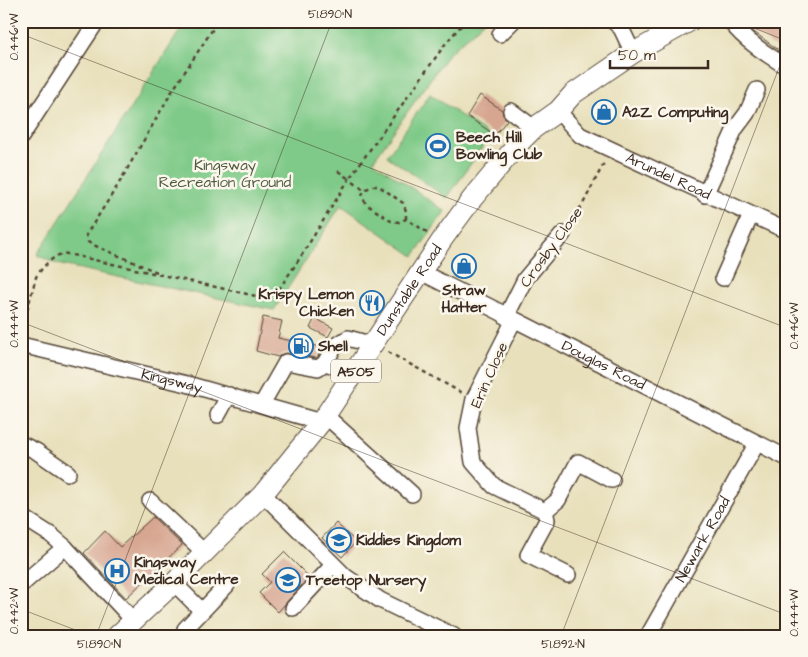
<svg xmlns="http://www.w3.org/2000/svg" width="808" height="657" viewBox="0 0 808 657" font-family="'Architects Daughter',sans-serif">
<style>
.green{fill:#7fca88;stroke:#5d7a53}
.building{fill:#d7a691}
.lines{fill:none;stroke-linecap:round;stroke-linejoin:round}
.minor-casing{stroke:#554536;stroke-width:18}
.major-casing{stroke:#554536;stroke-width:22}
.path{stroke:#554536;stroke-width:2.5;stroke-dasharray:4 4;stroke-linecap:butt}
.minor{stroke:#fff;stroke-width:15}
.major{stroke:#fff;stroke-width:20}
.ticks{fill:none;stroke:#3b2a1e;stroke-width:1;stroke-opacity:0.45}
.labels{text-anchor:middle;stroke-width:5;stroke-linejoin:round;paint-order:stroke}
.shield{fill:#fbf7ec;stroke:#75685c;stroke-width:1}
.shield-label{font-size:14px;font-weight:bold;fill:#3b2a1e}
.poi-label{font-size:15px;font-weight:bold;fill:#3b2a1e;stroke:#fbf7ec;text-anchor:start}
.park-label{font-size:15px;fill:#4f5a3e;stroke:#fbf7ec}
.street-label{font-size:15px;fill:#3b2a1e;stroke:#fbf7ec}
.neatline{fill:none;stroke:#3b2a1e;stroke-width:2}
.ticks-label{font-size:12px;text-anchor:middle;fill:#3b2a1e}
</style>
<rect width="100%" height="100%" fill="#fbf7ec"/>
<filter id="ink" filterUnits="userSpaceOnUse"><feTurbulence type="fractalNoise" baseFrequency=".02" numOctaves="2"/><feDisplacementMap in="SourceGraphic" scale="10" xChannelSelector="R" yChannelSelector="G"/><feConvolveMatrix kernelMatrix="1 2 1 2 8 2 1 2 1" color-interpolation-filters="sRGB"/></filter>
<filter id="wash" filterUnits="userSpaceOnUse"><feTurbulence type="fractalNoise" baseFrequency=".0096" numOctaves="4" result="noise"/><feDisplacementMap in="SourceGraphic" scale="20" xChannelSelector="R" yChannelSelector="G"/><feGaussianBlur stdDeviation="1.12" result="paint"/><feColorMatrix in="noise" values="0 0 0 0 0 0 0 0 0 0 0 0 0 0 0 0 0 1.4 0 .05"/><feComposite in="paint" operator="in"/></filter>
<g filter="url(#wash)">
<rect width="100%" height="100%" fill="#e8e0bb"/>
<path class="green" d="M186 21H485L448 54 373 161 445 211 414 256 341 205 274 310 57 264 37 255Z
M430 94 490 136 447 198 387 156Z"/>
<g id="blocks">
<path class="building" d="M756 21H787V56L751 30Z
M480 95 502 110 503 115 507 120 495 135 467 116Z
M263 317 282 321 278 338 321 347 318 357 316 358 287 353 282 354 278 357 256 351Z
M315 318 333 328 328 337 310 328Z
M153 517 182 545 126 598 84 553 105 531 120 547Z
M336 523 356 542 342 557 322 538Z
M284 552 309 577 278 612 259 593 270 582 262 574Z"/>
</g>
</g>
<g filter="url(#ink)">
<use href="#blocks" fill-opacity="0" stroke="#554536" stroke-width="1"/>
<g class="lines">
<defs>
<g id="minor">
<path d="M613 21 621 28 633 53"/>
<path d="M730 21C745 41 766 54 787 67"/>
<path d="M500 34 513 21"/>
<path d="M511 111 534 128"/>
<path id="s1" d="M558 111 580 135 787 231"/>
<path d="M21 137 97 21"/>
<path d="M705 195 735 129 747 113 757 90"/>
<path id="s2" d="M421 272 787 458"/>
<path d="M723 278 751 215"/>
<path d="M506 317 525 279 563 234"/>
<path d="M514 320 474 399 468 428 473 462 494 486 545 511"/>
<path id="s3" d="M21 345 187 384 321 422"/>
<path d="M325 363 334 347 348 338 373 345"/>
<path d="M262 404 286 362 318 368 325 363 355 373"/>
<path d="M218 415 229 395"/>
<path d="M326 416 412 494"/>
<path d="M21 444 36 451 68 473"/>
<path d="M263 494 346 577 380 600 454 636"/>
<path d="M150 501 205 553"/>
<path d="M545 511 558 500 578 462 612 480"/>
<path d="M545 511 547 520 528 555 568 575"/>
<path d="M21 516 51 535 65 547 134 621"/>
<path d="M174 583 202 611"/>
<path d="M21 585 65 547"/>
<path d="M293 608 333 565"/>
<path d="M185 629 227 585"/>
<path id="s4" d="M648 636 757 443"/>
</g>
<g id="major">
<path id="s5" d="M117 636 174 583 263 494 321 422 444 237 472 199 518 144 534 128 558 111 573 94 633 53 690 21"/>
</g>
</defs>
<use href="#minor" class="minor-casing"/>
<use href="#major" class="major-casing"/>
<path class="path" d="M338 171 349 179 446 43 465 21
M406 219V211L403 203 379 186H373L364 190 362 196 366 204 391 221 399 222 406 219 427 232
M570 223 584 202 605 161
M21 265 26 268 21 291
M157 272 91 244 88 242 86 235 118 185 171 93 218 21
M21 333 36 277C43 266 51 258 63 253L265 298H273L300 258 349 179 364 190
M388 352 462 393"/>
<use href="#minor" class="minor"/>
<use href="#major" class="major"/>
</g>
</g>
<path class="ticks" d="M736 21 787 41M21 34 787 328M21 322 787 615M21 609 91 636M96 636 332 21M561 636 787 47"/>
<defs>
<symbol id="shop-ring" viewBox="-11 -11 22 22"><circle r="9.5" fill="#fbf7ec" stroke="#1f6fb2" stroke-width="1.5"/><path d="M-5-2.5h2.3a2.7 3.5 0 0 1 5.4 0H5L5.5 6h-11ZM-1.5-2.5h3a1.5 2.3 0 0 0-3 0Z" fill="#1f6fb2"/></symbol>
<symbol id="stadium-ring" viewBox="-11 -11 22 22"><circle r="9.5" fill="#fbf7ec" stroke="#1f6fb2" stroke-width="1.5"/><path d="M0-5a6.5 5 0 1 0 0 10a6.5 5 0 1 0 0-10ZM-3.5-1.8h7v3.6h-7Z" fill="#1f6fb2"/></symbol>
<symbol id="restaurant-ring" viewBox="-11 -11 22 22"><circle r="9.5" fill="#fbf7ec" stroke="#1f6fb2" stroke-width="1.5"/><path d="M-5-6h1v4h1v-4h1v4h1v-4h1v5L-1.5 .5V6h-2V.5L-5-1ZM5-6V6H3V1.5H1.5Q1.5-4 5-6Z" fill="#1f6fb2"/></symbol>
<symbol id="fuel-ring" viewBox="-11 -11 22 22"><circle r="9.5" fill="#fbf7ec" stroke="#1f6fb2" stroke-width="1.5"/><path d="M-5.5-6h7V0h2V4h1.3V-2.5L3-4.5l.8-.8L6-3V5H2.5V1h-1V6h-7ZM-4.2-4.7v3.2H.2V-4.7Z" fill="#1f6fb2"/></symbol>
<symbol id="school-ring" viewBox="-11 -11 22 22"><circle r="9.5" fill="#fbf7ec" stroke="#1f6fb2" stroke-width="1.5"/><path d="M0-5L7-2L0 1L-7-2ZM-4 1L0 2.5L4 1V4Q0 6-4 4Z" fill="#1f6fb2"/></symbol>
<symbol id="hospital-ring" viewBox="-11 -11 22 22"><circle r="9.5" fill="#fbf7ec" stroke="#1f6fb2" stroke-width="1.5"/><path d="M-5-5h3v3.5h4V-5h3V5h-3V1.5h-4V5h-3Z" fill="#1f6fb2"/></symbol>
</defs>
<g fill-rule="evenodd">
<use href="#shop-ring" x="590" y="98" width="28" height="28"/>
<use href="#stadium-ring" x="424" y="132" width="28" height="28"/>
<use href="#shop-ring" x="450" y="252" width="28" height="28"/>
<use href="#restaurant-ring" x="358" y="289" width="28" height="28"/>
<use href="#fuel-ring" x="287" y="332" width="28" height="28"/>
<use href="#school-ring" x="325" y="526" width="28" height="28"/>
<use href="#hospital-ring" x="103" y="557" width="28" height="28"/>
<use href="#school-ring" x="274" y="566" width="28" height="28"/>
</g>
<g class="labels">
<rect class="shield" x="331" y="359.5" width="50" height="23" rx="4"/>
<g class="shield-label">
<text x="356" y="376">A505</text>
</g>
<g class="poi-label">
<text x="622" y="117">A2Z Computing</text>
<text x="456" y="142">Beech Hill<tspan x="456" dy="17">Bowling Club</tspan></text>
<text x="464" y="295" text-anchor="middle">Straw<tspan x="464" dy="17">Hatter</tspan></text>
<text x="354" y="299" text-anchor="end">Krispy Lemon<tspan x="354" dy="17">Chicken</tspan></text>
<text x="318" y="351">Shell</text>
<text x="356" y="545">Kiddies Kingdom</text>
<text x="134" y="567">Kingsway<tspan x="134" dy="17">Medical Centre</tspan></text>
<text x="306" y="585">Treetop Nursery</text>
</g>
<g class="park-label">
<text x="225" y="170">Kingsway<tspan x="225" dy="17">Recreation Ground</tspan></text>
</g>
<g class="street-label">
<text dy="5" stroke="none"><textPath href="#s1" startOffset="130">Arundel Road</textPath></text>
<text transform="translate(551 247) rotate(-54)" y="5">Crosby Close</text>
<text dy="5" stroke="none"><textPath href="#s5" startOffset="455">Dunstable Road</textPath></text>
<text dy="5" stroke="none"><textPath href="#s2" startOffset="205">Douglas Road</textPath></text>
<text transform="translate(489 375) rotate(-66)" y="5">Erin Close</text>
<text dy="5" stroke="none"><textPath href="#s3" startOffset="155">Kingsway</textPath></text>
<text dy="5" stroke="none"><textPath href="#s4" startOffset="111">Newark Road</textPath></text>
</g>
</g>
<rect width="808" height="657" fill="none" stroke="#fbf7ec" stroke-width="55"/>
<path d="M610 60v8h98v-8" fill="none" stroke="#3b2a1e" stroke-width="2.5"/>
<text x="618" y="60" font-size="15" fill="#3b2a1e" stroke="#fbf7ec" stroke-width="4" paint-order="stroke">50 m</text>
<rect x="28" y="28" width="752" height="602" class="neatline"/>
<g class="ticks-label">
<text x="330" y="18">51.890°N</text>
<text transform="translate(14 37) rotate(-90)" y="4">0.446°W</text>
<text transform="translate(14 324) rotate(-90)" y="4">0.444°W</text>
<text transform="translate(794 326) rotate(-90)" y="4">0.446°W</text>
<text transform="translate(14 611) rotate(-90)" y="4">0.442°W</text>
<text transform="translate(794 613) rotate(-90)" y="4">0.444°W</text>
<text x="99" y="648">51.890°N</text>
<text x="563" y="648">51.892°N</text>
</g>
</svg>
